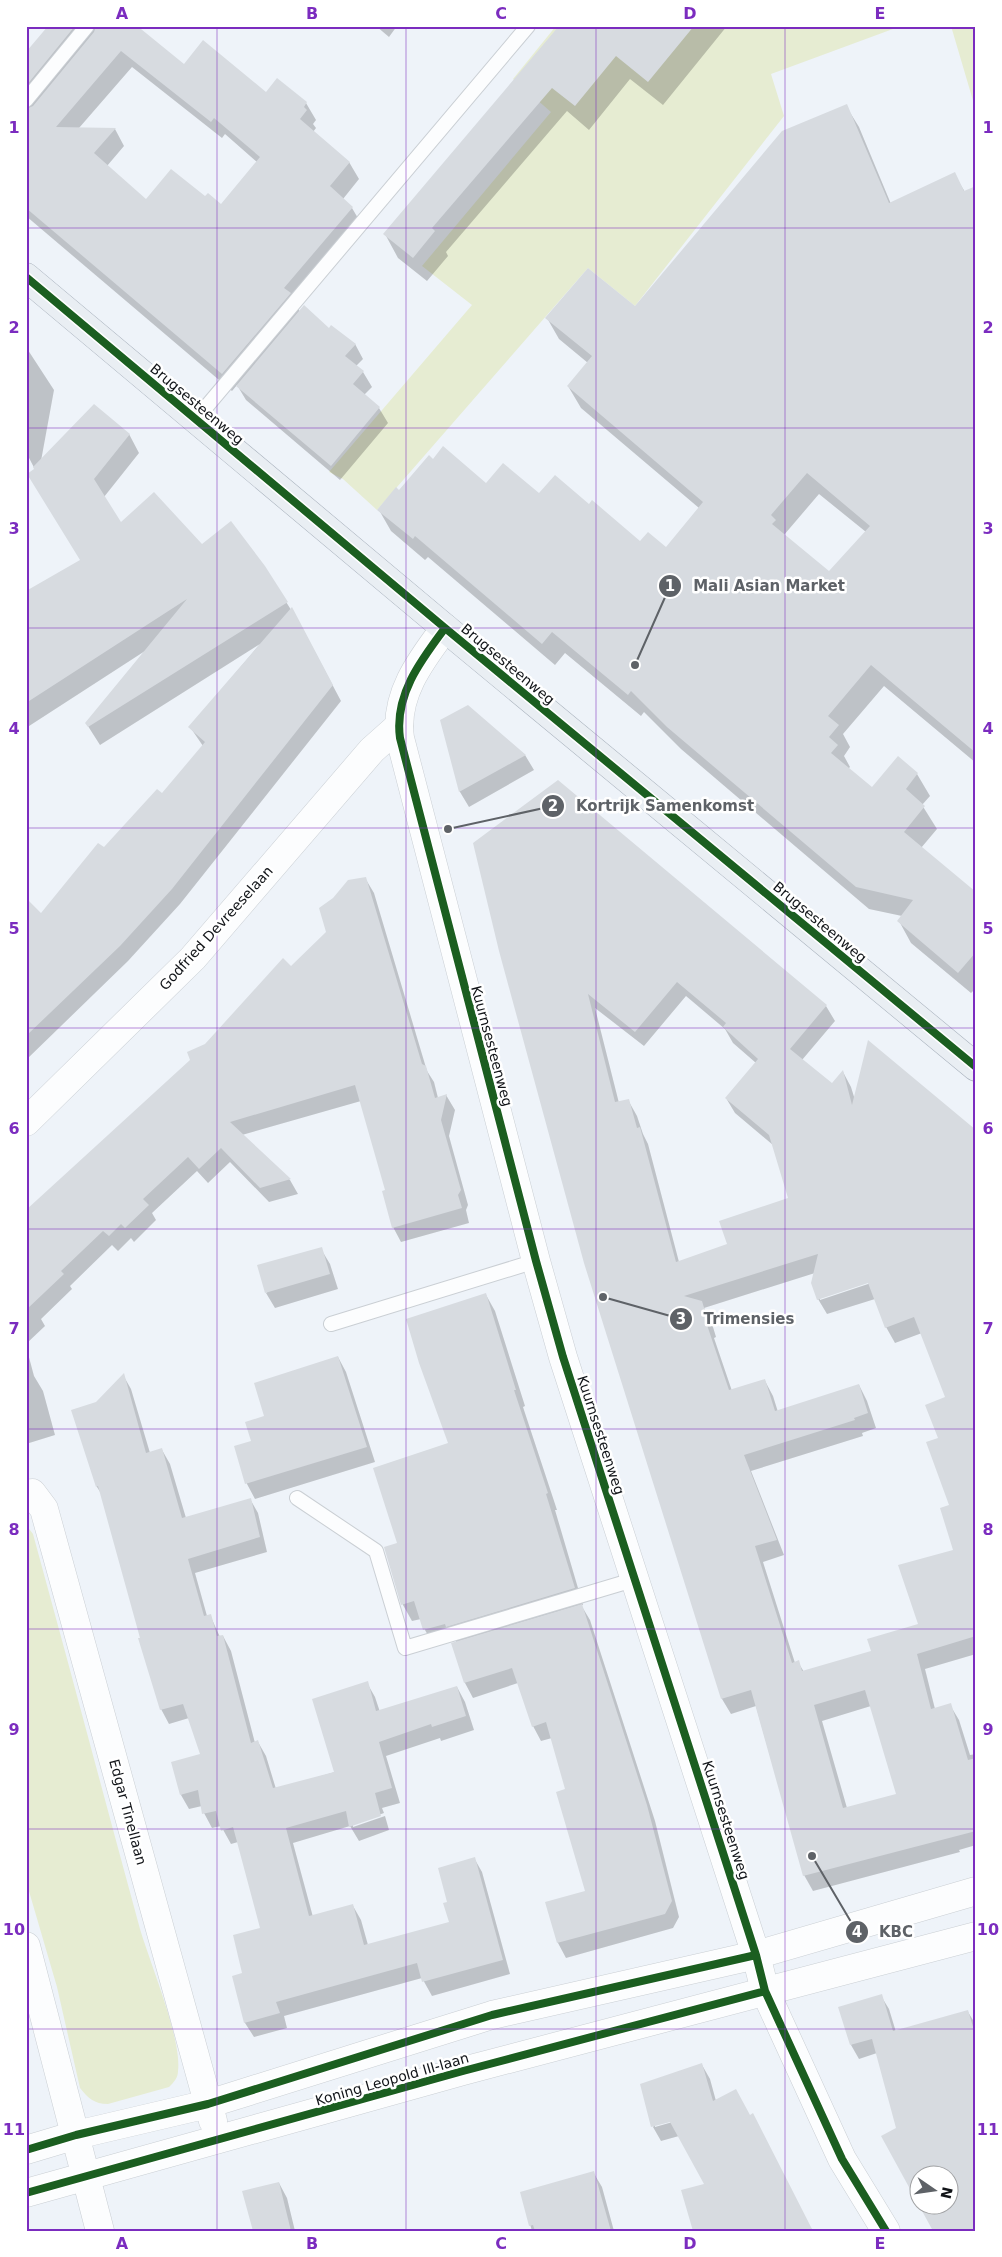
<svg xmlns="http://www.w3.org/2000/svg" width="1002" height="2257" viewBox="0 0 1002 2257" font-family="'DejaVu Sans',sans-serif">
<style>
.green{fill:#e6ecd2}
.shadow{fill:#0003;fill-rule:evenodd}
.building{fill:#d7dbe0;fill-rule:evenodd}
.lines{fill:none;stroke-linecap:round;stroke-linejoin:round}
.lane-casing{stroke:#cacfd4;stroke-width:16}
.street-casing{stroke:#cacfd4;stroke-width:29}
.secondary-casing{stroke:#cacfd4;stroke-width:29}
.primary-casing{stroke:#a8b1bc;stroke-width:29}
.lane{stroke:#fcfdfe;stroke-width:14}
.street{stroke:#fcfdfe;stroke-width:28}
.secondary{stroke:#fcfdfe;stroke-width:28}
.primary{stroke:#e9eef3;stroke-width:28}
.cycleway-casing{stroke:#fff;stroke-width:11}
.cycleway{stroke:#1b5e20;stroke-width:8}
.grid{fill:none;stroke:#7b2cbf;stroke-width:1;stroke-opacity:0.55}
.labels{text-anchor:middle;stroke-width:5;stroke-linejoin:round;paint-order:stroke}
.street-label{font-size:14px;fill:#111418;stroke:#fff}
.leader{fill:none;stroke:#5e6267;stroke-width:2}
.callout-dot{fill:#5e6267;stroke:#fff;stroke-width:2}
.mark-label{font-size:15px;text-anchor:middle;font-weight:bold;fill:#fff}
.callout-label{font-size:15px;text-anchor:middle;font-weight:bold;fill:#5e6267;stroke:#fff;stroke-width:5;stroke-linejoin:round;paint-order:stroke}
.neatline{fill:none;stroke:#7b2cbf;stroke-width:2}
.grid-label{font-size:16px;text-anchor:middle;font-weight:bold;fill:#7b2cbf}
</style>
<rect width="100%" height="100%" fill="#eef3f9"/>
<path class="green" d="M556 26H901L771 74 784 116 635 306 588 268 377 510 343 479 329 472 472 305 422 266 551 112 513 79Z
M951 26H976L974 104Z
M26 1525 33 1534C69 1665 104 1797 140 1929 150 1963 182 2039 178 2071 178 2078 174 2082 169 2087L108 2104C94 2104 88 2098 80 2088L57 1987 26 1881Z"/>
<path class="shadow" d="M50 26H146L139 29 184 66 266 94 306 103 316 120 313 124 316 128 313 132 349 162 359 179 343 199 352 208 362 225 295 303 300 312 355 344 363 359 356 366 363 372 372 387 364 395 379 408 388 423 340 480 246 400 237 385 232 391 26 216V49L29 51ZM132 67 222 138 225 134 257 162 221 205 205 198 146 201 107 166 124 146 115 129 79 128Z
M376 26H397L389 37Z
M560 26H727L663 105 630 79 589 130 567 111 446 252 448 256 427 281 398 258 385 234Z
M846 106 859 127 891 204 954 174 965 192 976 187V763L884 686 843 734 850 747 844 756 850 767 848 769 872 789 898 758 917 774 930 796 922 805 937 829 921 848 976 894V988L971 993 911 943 899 921 902 916 869 909 681 749 644 712 641 716 565 653 555 665 428 557 425 560 391 531 379 510 399 492 486 485 589 506 640 543 666 549 699 508 581 408 568 386 588 363 559 339 547 318 635 308ZM819 494 866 532 829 573 784 535Z
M26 347 54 390 41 461 129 434 139 453 104 497 121 524 201 545 264 567 300 624 341 701 180 904 128 961 26 1060V912L41 914 105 849 162 795 203 746 190 727 260 644 100 745 86 723 145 651 26 728V592L82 561 26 452Z
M468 707 525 755 534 770 469 807 460 792 441 721Z
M474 843 826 1006 835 1021 802 1060 833 1085 843 1072 851 1087 855 1100 976 1131V1654L925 1669 935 1709 950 1705 959 1720 970 1755 976 1754V1845L959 1850 960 1852 813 1891 804 1875 756 1706 731 1714 722 1699 585 1263ZM686 996 725 1029 733 1043 756 1063 726 1098 735 1113 773 1145 789 1198 728 1245 679 1262 648 1144 643 1134 637 1116 628 1100 619 1103 595 1008 644 1046ZM815 1273 818 1299 827 1314 875 1299 886 1327 895 1343 922 1333 947 1398 939 1439 951 1506 954 1550 920 1625 872 1652 804 1672 798 1662 795 1663 763 1562 784 1555 751 1471 863 1436 862 1433 876 1428 867 1401 859 1385 778 1412 773 1396 765 1381 732 1391 714 1338 716 1337 710 1317 704 1308ZM874 1280V1282L820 1300V1297ZM871 1706 898 1795 847 1808 822 1721Z
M365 878 374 893 427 1071 434 1082 438 1098 446 1095 455 1110 449 1136 468 1205 466 1210 469 1223 401 1242 393 1227 386 1191 361 1101 242 1135 290 1180 298 1194 269 1202 230 1162 208 1183 197 1171 152 1213 156 1220 134 1242 131 1238 118 1251 112 1245 70 1286 72 1289 41 1319 45 1326 26 1344V1212L291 968 327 932Z
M321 1249 330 1264 338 1289 275 1308 266 1293Z
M486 1295 495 1311 525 1406 523 1407 557 1510H555L583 1605H581L590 1620 655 1821 679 1917 673 1928 566 1958 558 1943 546 1903 587 1892 567 1790 552 1738 541 1741 533 1726 518 1683 473 1698 465 1683 453 1644 457 1643 455 1640 434 1646 425 1630 421 1619 412 1621 403 1605 385 1548 399 1544 450 1444Z
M26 1346 34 1376 43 1391 55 1435 26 1444Z
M338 1357 346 1372 375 1462 255 1499 247 1484 235 1447 252 1442 266 1417Z
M123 1375 131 1389 150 1453 162 1450 170 1464 186 1518 250 1499 258 1513 267 1552 195 1573 207 1616 210 1615 220 1637 223 1636 231 1651 255 1743 258 1742 266 1756 276 1789 335 1772 367 1683 375 1697 380 1712 457 1687 465 1702 474 1730 441 1741 440 1738 386 1756 400 1803 382 1808 384 1813 353 1824V1827L385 1816 389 1830 359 1841 350 1826 293 1843 313 1917 353 1906 361 1920 368 1945 450 1923 448 1903 474 1858 482 1872 510 1974 432 1996 422 1978 284 2016 287 2028 254 2037 245 2023 233 1977 244 1974 261 1929 238 1842 231 1844 221 1826 212 1828 204 1813 202 1806 189 1809 181 1795 202 1755 189 1718 169 1724 161 1709 102 1495 97 1487 73 1410 96 1404Z
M881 1996 889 2009 896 2032 968 2012 976 2025V2231L950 2204V2174H920L897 2129 877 2053 859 2059 851 2045Z
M702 2065 710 2079 716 2101 813 2231 706 2185 679 2136 661 2141 653 2127ZM675 2119 676 2121 655 2127V2125Z
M593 2172 602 2187 614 2231H532L521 2193Z
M279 2183 287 2198 295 2231H254Z"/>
<path class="building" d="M48 26H75L26 86V52Z
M96 26H143L141 29 184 64 203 40 266 92 277 78 307 102 304 107 307 110 300 119 350 162 330 186 353 207 284 288 291 293 222 374 26 208V109L33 106 94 32ZM121 51 211 122 214 118 260 157 221 204 208 193 205 196 171 169 146 199 94 153 116 128 56 127Z
M559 26H694L648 82 616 56 575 106 552 88 432 228 435 231 413 258 383 234Z
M847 104 889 203 955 172 964 191 976 186V753L871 665 828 716 839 725 829 737 838 745 831 753 872 787 898 756 918 773 906 789 925 806 904 832 976 892V952L958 973 897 921 913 900 856 887 667 727 631 691 628 695 552 632 542 644 415 536 413 539 377 510 396 487 399 490 429 455 433 459 443 446 486 483 503 463 539 493 555 475 589 504 592 500 640 541 648 532 666 547 703 502 567 386 592 356 545 318 588 268 635 306 782 131ZM807 473 870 526 829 571 772 524 776 520 771 515Z
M304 305 329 328 331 325 356 344 345 356 364 371 353 384 380 407 331 466 236 386Z
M94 404 130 434 94 479 121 522 154 492 202 544 231 521 265 566 288 602 88 727 85 723 187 599 26 703V591L80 560 27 474 34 469 33 467Z
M292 607 333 685 172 889 120 946 26 1036V898L41 913 98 843 104 847 157 789 162 793 205 742 188 727Z
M468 705 526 755 459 792 440 720Z
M558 780 827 1005 790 1049 832 1083 843 1070 852 1105 868 1040 976 1130V1636L917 1654 931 1709 951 1703 968 1760 976 1758V1831L803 1876 751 1690 721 1699 584 1263 499 951 473 843ZM677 982 726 1023 723 1027 758 1059 725 1098 769 1135 788 1198 719 1221 727 1244 676 1262 640 1127 637 1128 629 1099 615 1102 588 994 635 1032ZM818 1254 811 1283 817 1300 868 1283 885 1328 914 1317 945 1397 925 1405 938 1438 926 1442 949 1505 940 1508 953 1550 898 1565 918 1624 867 1639 871 1651 802 1671 799 1660 792 1663 755 1546 777 1540 744 1455 855 1420 854 1418 868 1413 859 1384 775 1411 765 1379 729 1390 706 1322 708 1321 702 1301 684 1296ZM865 1690 896 1794 843 1808 814 1705Z
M366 877 422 1064 426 1066 435 1098 447 1094 441 1120 461 1190 458 1195 462 1208 392 1228 382 1191 385 1190 355 1085 230 1122 291 1179 260 1188 221 1148 199 1169 188 1157 143 1199 149 1205 125 1228 121 1224 109 1236 103 1231 61 1271 64 1274 26 1310V1210L190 1060 187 1052 205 1044 283 958 291 966 326 932 319 908 333 898 348 880Z
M322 1247 330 1274 265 1293 257 1265Z
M486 1293 516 1390H514L548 1493 546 1494 575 1588 446 1627 445 1624 423 1630 414 1601 401 1605 384 1547 397 1543 373 1468 448 1443 419 1363 406 1319Z
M338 1356 367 1447 245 1484 234 1446 251 1441 245 1422 264 1416 254 1383Z
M124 1373 146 1453 162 1448 182 1518 251 1498 260 1537 188 1559 204 1616 211 1614 217 1636 223 1635 251 1743 258 1740 273 1788 334 1772 312 1699 368 1681 376 1711 457 1686 466 1716 432 1727 431 1724 379 1742 392 1788 375 1793 381 1816 349 1827 346 1811 286 1828 309 1916 353 1904 364 1945 449 1922 443 1903 447 1902 438 1868 475 1857 503 1960 422 1982 417 1963 276 2002 280 2013 244 2023 232 1976 242 1973 233 1935 260 1928 233 1827 221 1831 216 1811 202 1814 198 1790 180 1795 171 1762 200 1754 183 1704 160 1710 138 1638H140L98 1486 96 1487 71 1410 96 1402Z
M582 1604 647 1805 672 1901 665 1914 557 1943 545 1902 585 1891 556 1792 565 1789 546 1722 532 1727 512 1668 464 1683 451 1643Z
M882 1994 893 2031 968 2010 976 2037V2231H933L881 2136 896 2128 872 2039 850 2045 838 2007ZM920 2174H950V2204H920Z
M702 2063 713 2101 736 2089 750 2115 753 2113 813 2231H693L681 2190 704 2184 670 2122 651 2127 640 2084Z
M594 2171 611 2231H535L533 2225 529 2226 520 2192Z
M279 2182 291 2231H253L242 2191Z"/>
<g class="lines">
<defs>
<path id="lane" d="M26 100 87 26
M196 419 528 26
M331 1324 536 1261
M297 1498 376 1551 405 1648 633 1580"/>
<path id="street" d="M26 1122 193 958 372 750 399 726
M26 1494 32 1493 44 1509 213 2121
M26 1946 100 2231
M26 2150 76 2135 208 2104 492 2015 756 1955 976 1891
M26 2193 463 2071 976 1936"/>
<path id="secondary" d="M445 628C421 660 394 695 400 738L536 1261 563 1357 756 1955 765 1991 842 2159 886 2231"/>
<path id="primary" d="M26 277 445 628 976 1067"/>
</defs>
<use href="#lane" class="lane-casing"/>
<use href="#street" class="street-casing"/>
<use href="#secondary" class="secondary-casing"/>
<use href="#primary" class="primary-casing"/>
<use href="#lane" class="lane"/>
<use href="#street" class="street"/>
<use href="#secondary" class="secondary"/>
<use href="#primary" class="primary"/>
<defs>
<path id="cycleway" d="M26 277 445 628 976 1067
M445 628C421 660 394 695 400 738L536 1261 563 1357 756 1955 765 1991 842 2159 886 2231
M26 2150 76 2135 208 2104 492 2015 756 1955
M26 2193 463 2071 765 1991"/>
</defs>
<use href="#cycleway" class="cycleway-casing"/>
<use href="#cycleway" class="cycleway"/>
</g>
<path class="grid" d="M217 26V2231M406 26V2231M596 26V2231M785 26V2231M26 228H976M26 428H976M26 628H976M26 828H976M26 1028H976M26 1229H976M26 1429H976M26 1629H976M26 1829H976M26 2029H976"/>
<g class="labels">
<g class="street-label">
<text transform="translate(197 404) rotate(40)" y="5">Brugsesteenweg</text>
<text transform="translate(508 664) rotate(40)" y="5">Brugsesteenweg</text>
<text transform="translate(820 922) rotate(40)" y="5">Brugsesteenweg</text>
<text transform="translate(216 928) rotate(-48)" y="5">Godfried Devreeselaan</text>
<text transform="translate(492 1046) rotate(75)" y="5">Kuurnsesteenweg</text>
<text transform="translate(601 1435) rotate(72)" y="5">Kuurnsesteenweg</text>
<text transform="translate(128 1812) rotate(75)" y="5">Edgar Tinellaan</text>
<text transform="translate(726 1820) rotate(72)" y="5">Kuurnsesteenweg</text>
<text transform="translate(392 2079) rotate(-16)" y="5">Koning Leopold III-laan</text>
</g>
</g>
<path class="leader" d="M635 665L670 586M448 829L553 806M603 1297L681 1319M812 1856L857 1932"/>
<g class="callout-dot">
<circle cx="635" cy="665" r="5"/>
<circle cx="448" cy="829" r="5"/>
<circle cx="603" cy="1297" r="5"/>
<circle cx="812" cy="1856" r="5"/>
<circle cx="670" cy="586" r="12"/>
<circle cx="553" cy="806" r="12"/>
<circle cx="681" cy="1319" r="12"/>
<circle cx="857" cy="1932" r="12"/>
</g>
<g class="mark-label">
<text x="670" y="591">1</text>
<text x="553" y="811">2</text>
<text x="681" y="1324">3</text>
<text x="857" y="1937">4</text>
</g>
<g class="callout-label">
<text x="769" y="591">Mali Asian Market</text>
<text x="665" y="811">Kortrijk Samenkomst</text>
<text x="749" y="1324">Trimensies</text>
<text x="896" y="1937">KBC</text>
</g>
<rect width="1002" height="2257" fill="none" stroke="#ffffff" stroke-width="55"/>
<g transform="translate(934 2190) rotate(103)"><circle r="24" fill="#ffffff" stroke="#a0a1a3"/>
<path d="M0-4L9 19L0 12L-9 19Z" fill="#5e6267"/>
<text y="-8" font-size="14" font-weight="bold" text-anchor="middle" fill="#111418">N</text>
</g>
<rect x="28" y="28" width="946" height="2202" class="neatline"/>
<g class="grid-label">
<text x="122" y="19">A</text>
<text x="312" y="19">B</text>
<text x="501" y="19">C</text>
<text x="690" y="19">D</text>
<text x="880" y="19">E</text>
<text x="14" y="133">1</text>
<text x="988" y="133">1</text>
<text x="14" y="333">2</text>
<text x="988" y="333">2</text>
<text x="14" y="534">3</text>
<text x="988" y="534">3</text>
<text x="14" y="734">4</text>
<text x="988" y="734">4</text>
<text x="14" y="934">5</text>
<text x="988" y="934">5</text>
<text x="14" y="1134">6</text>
<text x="988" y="1134">6</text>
<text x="14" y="1334">7</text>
<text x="988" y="1334">7</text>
<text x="14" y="1535">8</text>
<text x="988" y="1535">8</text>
<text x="14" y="1735">9</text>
<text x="988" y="1735">9</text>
<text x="14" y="1935">10</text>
<text x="988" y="1935">10</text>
<text x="14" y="2135">11</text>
<text x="988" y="2135">11</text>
<text x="122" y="2249">A</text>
<text x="312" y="2249">B</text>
<text x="501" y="2249">C</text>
<text x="690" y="2249">D</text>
<text x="880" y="2249">E</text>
</g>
</svg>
